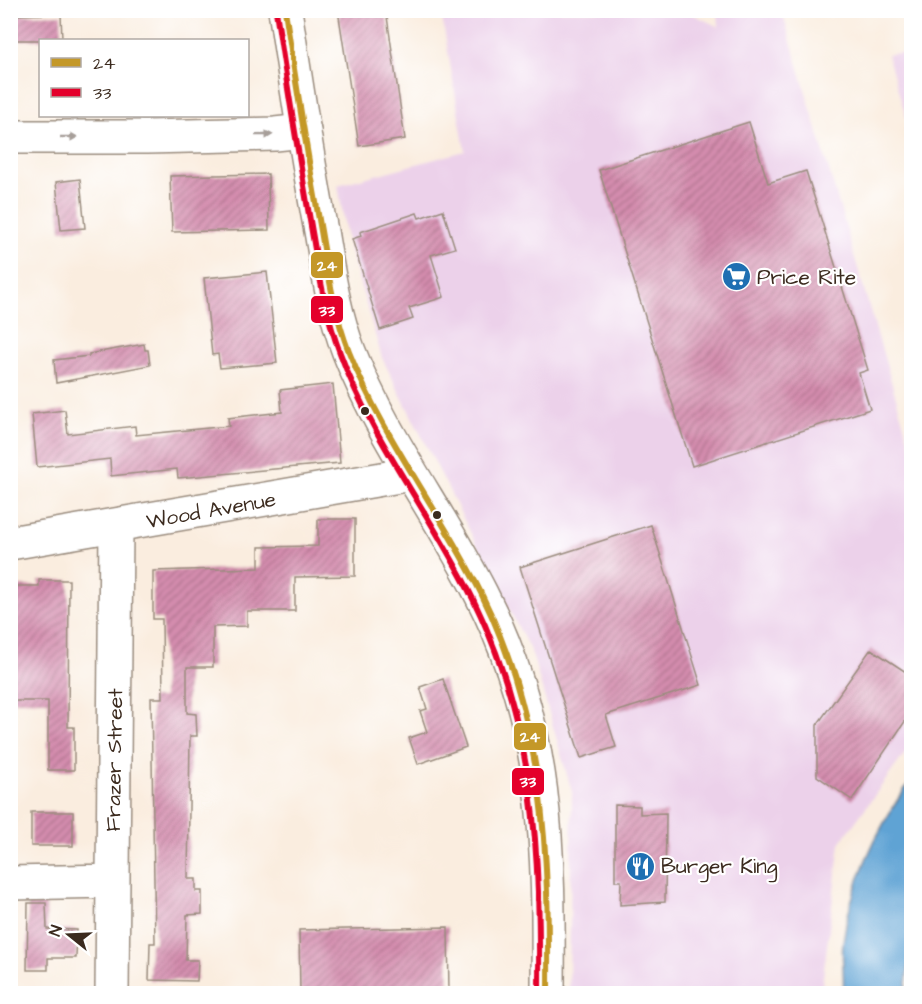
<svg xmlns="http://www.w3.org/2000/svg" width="922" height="1004" viewBox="0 0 922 1004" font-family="'Architects Daughter',sans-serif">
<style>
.built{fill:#ecd1ea}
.water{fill:#5fa3d4;stroke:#4d6679;stroke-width:1.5}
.building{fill:url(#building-hatch)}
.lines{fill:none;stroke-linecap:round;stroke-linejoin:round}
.minor-casing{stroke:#9a8c7e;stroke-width:36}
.major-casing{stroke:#9a8c7e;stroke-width:36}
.minor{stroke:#fff;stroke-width:33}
.major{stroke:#fff;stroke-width:33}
.bus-1-casing{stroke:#fff;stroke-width:10}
.bus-2-casing{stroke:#fff;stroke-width:10}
.bus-1{stroke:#c49828;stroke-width:6}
.bus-2{stroke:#e4002b;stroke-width:6}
.oneway{fill:#a79f9a}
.bus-dot{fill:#3b2a1e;stroke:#fff;stroke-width:2}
.labels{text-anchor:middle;stroke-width:4.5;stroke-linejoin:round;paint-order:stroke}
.poi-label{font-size:21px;fill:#3b2a1e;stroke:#fff;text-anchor:start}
.street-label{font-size:21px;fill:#3b2a1e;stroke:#fff}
.line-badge{stroke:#fff;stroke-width:2}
.badge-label{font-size:16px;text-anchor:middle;font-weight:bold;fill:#fff}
</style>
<defs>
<pattern id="building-hatch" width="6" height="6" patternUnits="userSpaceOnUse" patternTransform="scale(1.5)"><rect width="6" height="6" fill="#d48cae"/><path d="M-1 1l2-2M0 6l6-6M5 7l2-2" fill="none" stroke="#ad738d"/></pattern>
</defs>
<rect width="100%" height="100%" fill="#fff"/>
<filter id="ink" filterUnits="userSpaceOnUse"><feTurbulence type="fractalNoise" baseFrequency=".0167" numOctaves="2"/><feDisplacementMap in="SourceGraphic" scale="12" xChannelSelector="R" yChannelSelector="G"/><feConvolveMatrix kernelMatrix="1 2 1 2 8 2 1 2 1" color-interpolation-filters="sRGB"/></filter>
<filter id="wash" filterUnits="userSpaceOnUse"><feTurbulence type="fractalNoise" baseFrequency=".008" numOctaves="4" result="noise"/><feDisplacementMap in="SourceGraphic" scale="24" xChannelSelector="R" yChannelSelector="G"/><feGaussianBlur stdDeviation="1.35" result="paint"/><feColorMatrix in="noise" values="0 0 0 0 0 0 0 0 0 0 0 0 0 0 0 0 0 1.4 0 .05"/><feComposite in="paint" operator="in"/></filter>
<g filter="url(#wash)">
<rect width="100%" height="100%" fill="#faeddf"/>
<path class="built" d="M441 11H686L719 27 718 11H782L912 452 911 745 840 843 821 993H569L572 792 532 654 382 358 347 240 338 185 465 151Z
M911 53H912L911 133 887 54Z"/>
<path class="water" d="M911 780 912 937 905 993H843C845 977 841 959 843 942 851 883 877 828 911 780Z"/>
<g id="blocks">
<path class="building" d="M338 10H386L405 139 359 146Z
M61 14 62 40H10V15Z
M749 122 768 183 806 171 868 370 859 373 870 409 692 466 599 170Z
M268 174 269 230 172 232 170 176Z
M80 179 85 228 61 230 56 182Z
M443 210 455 248 431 255 444 297 409 308 413 319 380 330 352 239 361 236 360 232 417 213 419 218Z
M267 272 277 363 220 368 218 354 212 355 204 278Z
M144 344 145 350H148L150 365 56 383 54 360 89 356V354Z
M333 384 340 463 178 478 177 469 111 476 110 459 37 467 32 414 65 410 68 434 135 426 136 435 229 426 228 418 282 412 280 390Z
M318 519H355V576L295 577V611H247V626L213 627V667H187V713L196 714 197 736H190L188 879H196V891H202V914L187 915 186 960H198L197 981 149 980 150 943H155L151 698H163L162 619H153V571L259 568V547L318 546Z
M651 525 701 685 606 715 616 747 581 758 520 567Z
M39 580H69L68 727H74V770H48V701H11L10 586H39Z
M871 649 912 676V711L852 800 817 776V725Z
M443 679 466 747 418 764 409 738 427 732 420 711 427 709 420 687Z
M615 805 640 806V814L666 813 665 902 620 905 621 881H615Z
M31 812H73V846H31Z
M28 903H46L47 929 77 930 76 958H48V970H27Z
M448 927 449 993H300L299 930Z"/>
</g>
</g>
<g filter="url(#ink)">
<use href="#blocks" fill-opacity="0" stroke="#9a8c7e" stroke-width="1.5"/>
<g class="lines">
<defs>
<path id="minor" d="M10 137H147L275 134 304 131
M10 883 113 881
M112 994 116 527"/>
<path id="major" d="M285 10C296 84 307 158 321 231 328 272 334 313 349 352 383 439 439 511 481 594 549 727 549 848 548 994
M10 543 411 474"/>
</defs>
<use href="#minor" class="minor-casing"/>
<use href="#major" class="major-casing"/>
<use href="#minor" class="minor"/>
<use href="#major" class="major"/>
<defs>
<path id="bus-1" d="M285 10C296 84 308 158 321 231 328 272 334 313 349 352 383 438 440 511 481 593 545 722 549 853 548 994"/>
<path id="bus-2" d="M276 11C287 85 299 158 312 232 319 272 325 314 340 353 372 441 432 515 473 599 536 727 540 854 539 994"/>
</defs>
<use href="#bus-1" class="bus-1-casing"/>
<use href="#bus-2" class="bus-2-casing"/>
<use href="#bus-1" class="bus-1"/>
<use href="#bus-2" class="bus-2"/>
</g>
<defs><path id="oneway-solid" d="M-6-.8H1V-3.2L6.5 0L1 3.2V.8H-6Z" transform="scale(1.5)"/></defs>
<g class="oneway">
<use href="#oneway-solid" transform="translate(264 135) rotate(-1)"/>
<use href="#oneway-solid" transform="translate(69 137)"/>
</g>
</g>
<defs>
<symbol id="supermarket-disc" viewBox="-11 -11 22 22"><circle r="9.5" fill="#1f6fb2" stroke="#fff"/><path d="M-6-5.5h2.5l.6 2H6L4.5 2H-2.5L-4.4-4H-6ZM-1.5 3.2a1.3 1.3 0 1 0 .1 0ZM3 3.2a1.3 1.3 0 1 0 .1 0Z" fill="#fff"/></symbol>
<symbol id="restaurant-disc" viewBox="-11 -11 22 22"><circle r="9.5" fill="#1f6fb2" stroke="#fff"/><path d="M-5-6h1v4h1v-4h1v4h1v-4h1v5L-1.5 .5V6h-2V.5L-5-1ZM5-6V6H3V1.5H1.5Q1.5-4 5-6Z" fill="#fff"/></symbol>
</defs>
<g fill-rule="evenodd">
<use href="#supermarket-disc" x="720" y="260" width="33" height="33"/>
<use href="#restaurant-disc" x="624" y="850" width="33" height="33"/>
</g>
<g class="bus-dot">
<circle cx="365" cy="411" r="5"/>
<circle cx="437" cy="515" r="5"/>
</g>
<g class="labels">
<g class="poi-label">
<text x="757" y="284">Price Rite</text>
<text x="661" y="873">Burger King</text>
</g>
<g class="street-label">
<text transform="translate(211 510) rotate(-10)" y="7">Wood Avenue</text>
<text transform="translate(114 760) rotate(-89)" y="7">Frazer Street</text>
</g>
</g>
<g class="line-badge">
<rect x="310" y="251" width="34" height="28" rx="6" fill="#c49828"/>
<rect x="310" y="295" width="34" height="29" rx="6" fill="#e4002b"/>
<rect x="513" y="722" width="34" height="29" rx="6" fill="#c49828"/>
<rect x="511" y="767" width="34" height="29" rx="6" fill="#e4002b"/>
</g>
<g class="badge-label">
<text x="327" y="271">24</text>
<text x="327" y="316">33</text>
<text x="530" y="742">24</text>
<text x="528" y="787">33</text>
</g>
<rect width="922" height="1004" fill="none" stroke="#fff" stroke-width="36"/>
<rect x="39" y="39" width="210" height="78" fill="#ffffff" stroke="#b1aaa5" stroke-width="1.5"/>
<rect x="51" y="58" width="30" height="9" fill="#c49828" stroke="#b1aaa5" stroke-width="1.5"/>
<text x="93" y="69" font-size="18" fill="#3b2a1e">24</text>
<rect x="51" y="88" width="30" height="9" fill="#e4002b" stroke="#b1aaa5" stroke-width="1.5"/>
<text x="93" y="99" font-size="18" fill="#3b2a1e">33</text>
<g transform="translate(69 935) rotate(288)" stroke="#ffffff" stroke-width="4.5" paint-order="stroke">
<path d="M0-4.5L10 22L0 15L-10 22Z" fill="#3b2a1e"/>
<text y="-9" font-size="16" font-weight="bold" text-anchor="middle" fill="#3b2a1e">N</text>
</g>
</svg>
